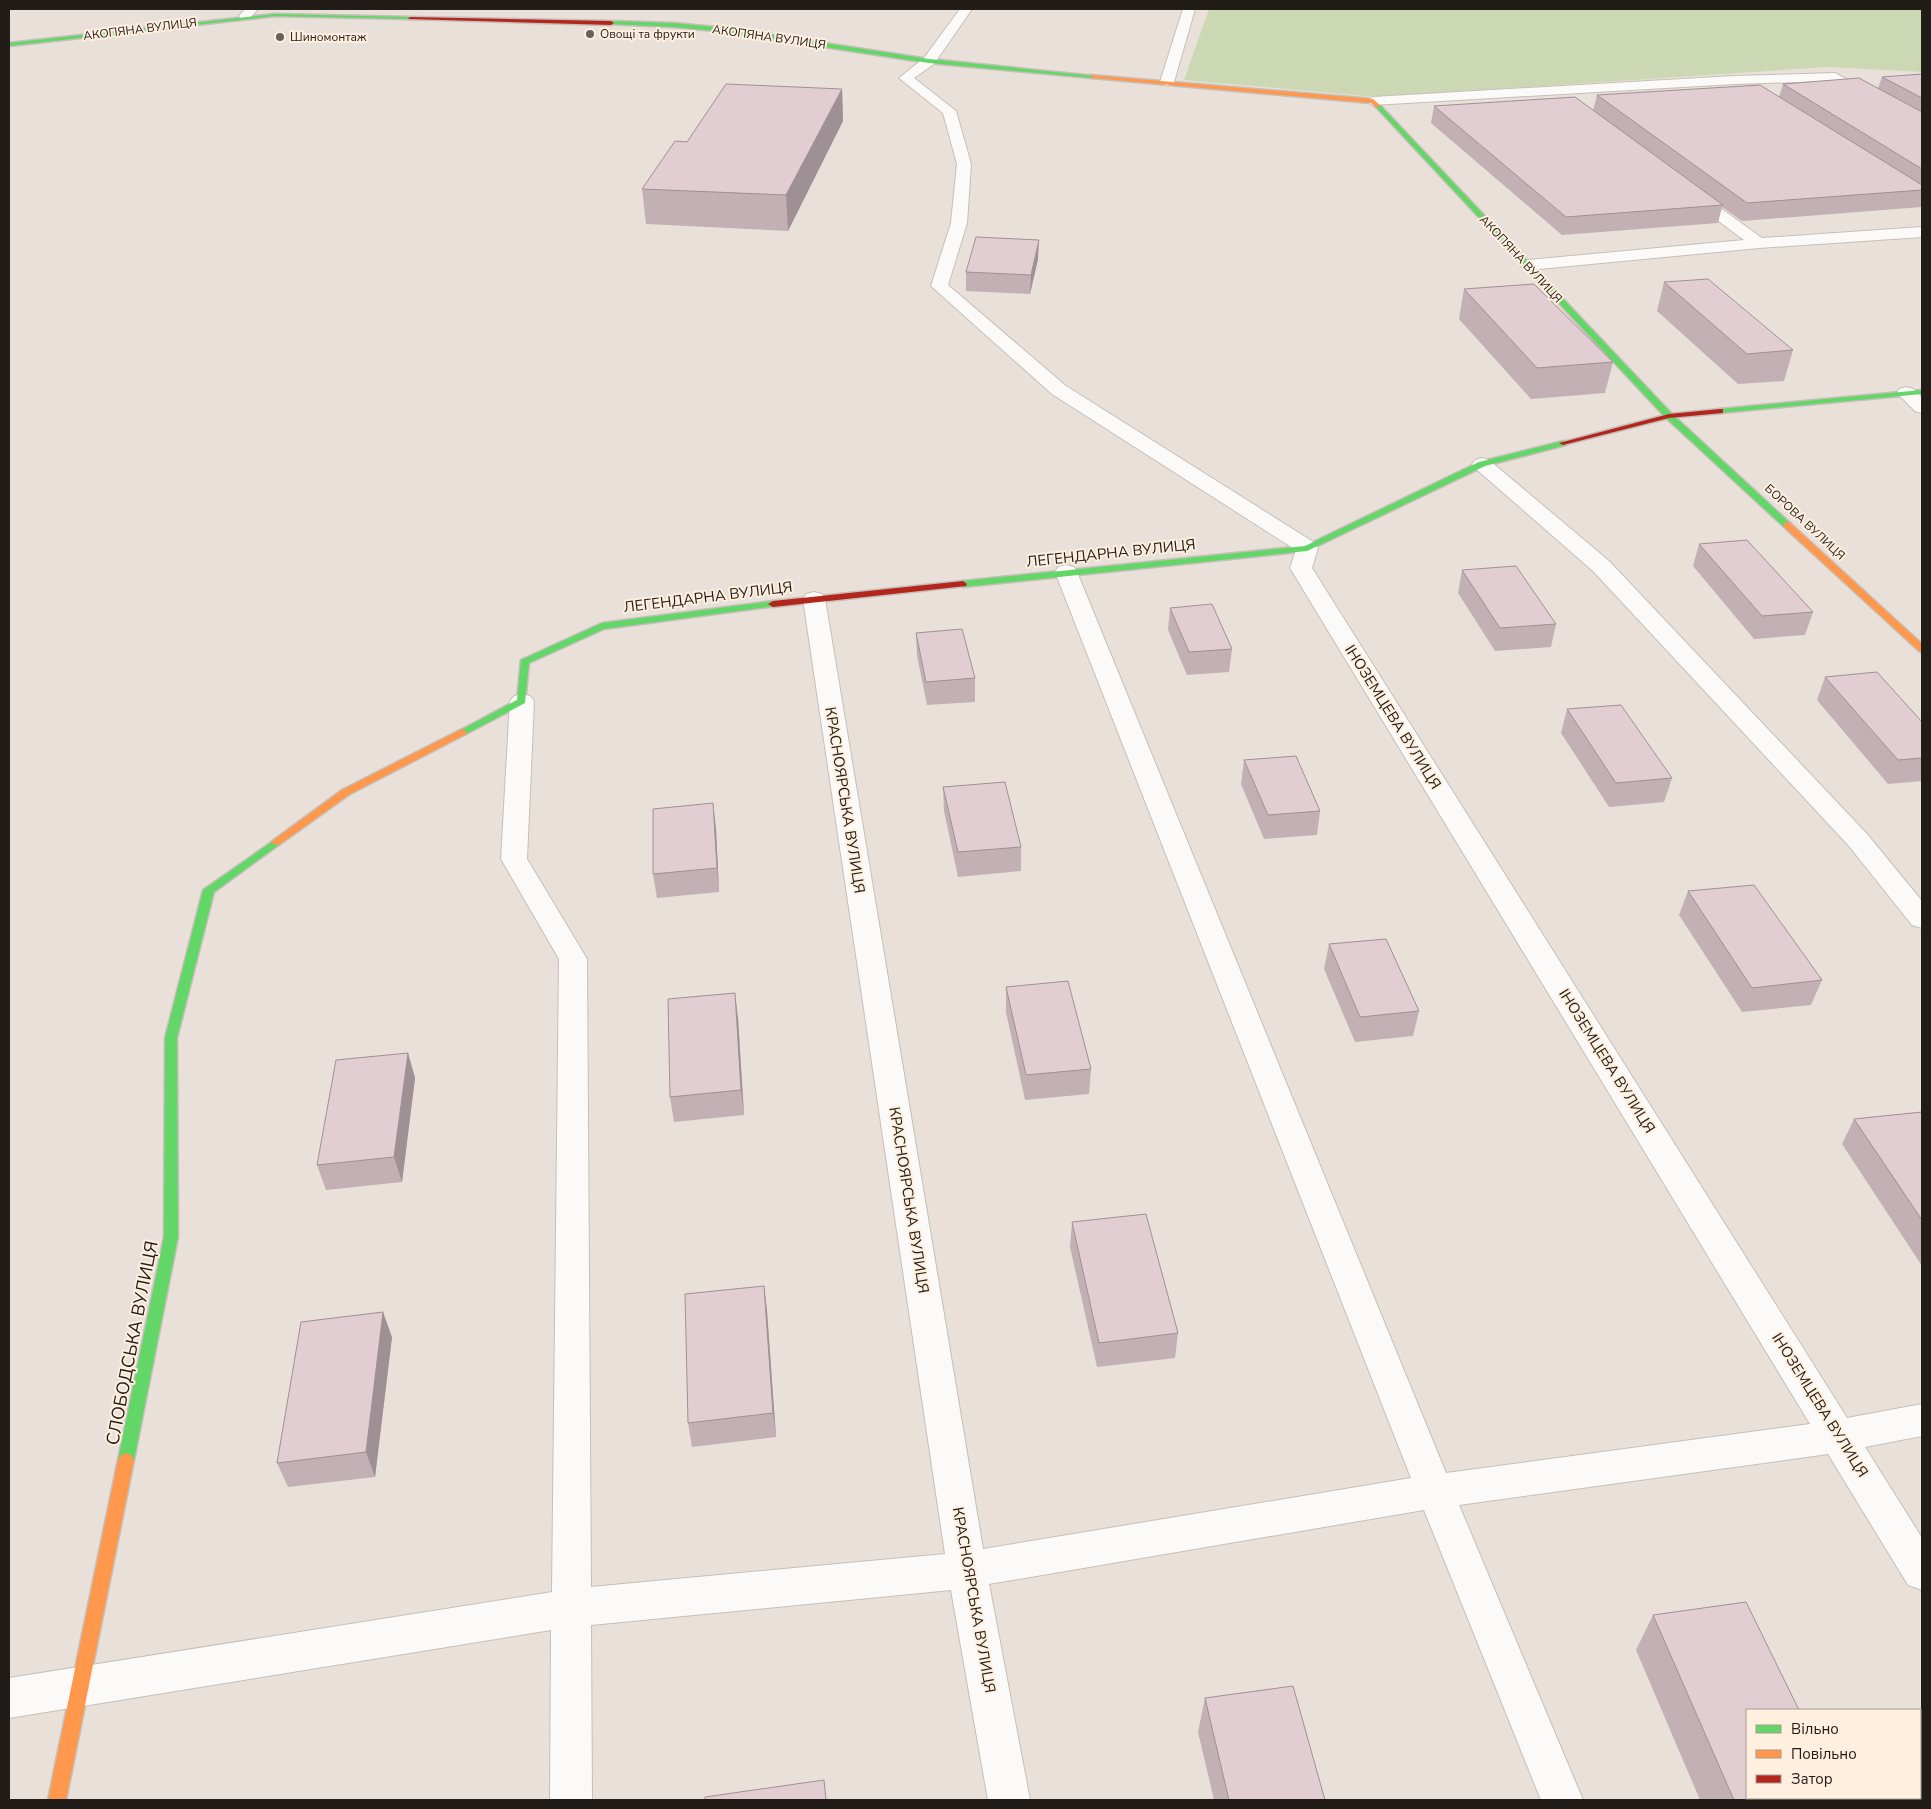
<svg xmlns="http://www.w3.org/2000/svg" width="1931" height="1809" viewBox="0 0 1931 1809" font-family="'Nunito Sans',sans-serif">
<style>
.green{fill:#ccd8b4}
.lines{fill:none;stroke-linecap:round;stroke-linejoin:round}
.street-casing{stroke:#c6bfb8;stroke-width:2}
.fast-casing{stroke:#c6bfb8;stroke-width:3}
.slow-casing{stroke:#c6bfb8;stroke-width:3}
.jam-casing{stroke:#c6bfb8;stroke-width:3}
.street{fill:#fcfaf9;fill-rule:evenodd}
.fast{fill:#63d668;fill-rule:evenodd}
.slow{fill:#ff974d;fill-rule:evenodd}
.jam{fill:#b3261e;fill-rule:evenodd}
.wall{fill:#c2b0b5}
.shaded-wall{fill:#9e9094}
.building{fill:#e2cdd3;stroke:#9e9094}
.poi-dot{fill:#67615b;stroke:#feefdf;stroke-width:2}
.labels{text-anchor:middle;stroke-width:4;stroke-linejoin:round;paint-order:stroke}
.far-street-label{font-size:12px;fill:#211c17;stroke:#feefdf}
.far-poi-label{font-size:12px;fill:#211c17;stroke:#feefdf;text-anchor:start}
.street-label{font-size:15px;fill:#211c17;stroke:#feefdf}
.near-street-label{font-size:18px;fill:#211c17;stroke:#feefdf}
</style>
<rect width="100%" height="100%" fill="#e9e1d9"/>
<path class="green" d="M1209 9H1922V72L1828 67 1377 97 1184 80Z"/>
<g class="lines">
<defs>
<path id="street" d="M245 9H258L249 19H241L239 16Z
M960 9H972L934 64 914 78 956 111 971 164 967 223 948 285 1066 386 1315 543 1318 548 1312 568 1847 1418 1922 1404V1436L1865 1447 1922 1538V1590L1908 1585 1828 1454 1459 1505 1583 1800H1541L1424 1510 989 1584 1030 1800H988L951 1590 591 1625 592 1800H550L551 1630 9 1718V1678L552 1592 559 959 501 859 510 701 514 696 522 694 530 696 534 701 527 859 587 959 591 1587 945 1554 803 599 806 594 814 592 822 594 825 599 983 1549 1411 1478 1055 572 1058 567 1066 565 1074 567 1077 572 1446 1473 1810 1424 1290 568 1296 550 1052 394 931 286 951 223 957 164 943 113 899 78 924 58Z
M1183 9H1195L1174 82 1167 86 1160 82Z
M1835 73 1922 120V130L1833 81 1734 84 1373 105 1366 101 1373 97 1734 76Z
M1690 188 1695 190 1762 238 1922 227V237L1759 248 1528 270 1522 268 1520 265 1522 262 1528 260 1744 240 1685 196 1682 193 1685 190Z
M1906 387 1913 389 1922 397V413L1915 411 1897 393 1899 389Z
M1482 458 1489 460 1609 561 1867 834 1922 901V928L1912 925 1849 846 1593 571 1475 468 1472 464 1475 460Z"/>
<path id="fast" d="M275 14 410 17 412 18 410 19 275 16 9 46V43Z
M611 21 673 23 726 28 929 59 1095 76 1092 78 929 63 726 32 673 27 609 24Z
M1376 105H1380L1672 414 1790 523V527H1784L1666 418 1376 107Z
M1922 390V394L1720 413 1716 411 1720 409Z
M1563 441 1567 443 1566 445 1485 466 1307 551 963 587 959 584 963 581 1305 546 1479 462Z
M773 601 778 604 776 606 604 629 529 663 525 703 466 734 462 735 457 732 517 700 521 660 602 623Z
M276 839 281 842 280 844 214 892 177 1038 178 1237 134 1460 131 1465 126 1467 121 1465 118 1460 164 1237 165 1038 203 890Z"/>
<path id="slow" d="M1090 75 1373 99 1381 106 1376 107 1371 103 1092 78Z
M1787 522 1790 523 1922 644V652L1919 651 1784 527V523Z
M462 729 467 732 466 734 350 794 280 844 276 845 271 842 342 790Z
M126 1453 131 1455 134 1460 66 1800H48L118 1460 121 1455Z"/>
<path id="jam" d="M410 17 611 21 614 23 611 25 408 19Z
M1720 409H1723V413L1669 418 1563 445 1559 443 1669 414Z
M963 581 967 584 966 586 773 607 768 604 773 601Z"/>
</defs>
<use href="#street" class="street-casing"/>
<use href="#fast" class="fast-casing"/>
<use href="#slow" class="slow-casing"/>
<use href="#jam" class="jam-casing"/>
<use href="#street" class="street"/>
<use href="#fast" class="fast"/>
<use href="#slow" class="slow"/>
<use href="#jam" class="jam"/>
</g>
<path class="wall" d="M1922 74V207L1742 221 1722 207 1718 223 1562 235 1431 123 1434 106 1593 111 1597 95 1779 97 1783 84 1878 88 1882 77Z
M842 89 843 121 788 231 646 224 642 189Z
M1038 259 1030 294 966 291V272Z
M1664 282 1793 350 1784 381 1738 384 1657 311Z
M1464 289 1613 362 1605 393 1531 399 1459 319Z
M1699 544 1813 612 1805 635 1754 639 1693 566Z
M1462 570 1556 624 1551 647 1495 651 1458 593Z
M1170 608 1232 649 1229 672 1187 675 1168 630Z
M916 633 975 678V702L927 705 917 656Z
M1825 677 1922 722V781L1888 784 1817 700Z
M1567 709 1672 778 1664 802 1609 807 1561 733Z
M1244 760 1320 811 1317 835 1264 839 1241 784Z
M943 787 1021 847V871L958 877 944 811Z
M716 828 719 892 657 898 653 874Z
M1688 891 1822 980 1811 1005 1742 1012 1679 915Z
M1329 944 1419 1011 1413 1036 1355 1042 1324 969Z
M1006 987 1091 1069 1089 1094 1025 1100 1006 1012Z
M738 1018 744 1115 674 1122 670 1097Z
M408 1053 415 1078 402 1182 326 1190 317 1165Z
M1922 1112V1266L1842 1144 1854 1119Z
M1072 1222 1178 1333 1175 1358 1097 1367 1070 1247Z
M764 1286 767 1311 776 1437 692 1447 688 1423Z
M392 1337 375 1477 288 1487 277 1463Z
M1653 1615 1842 1800H1700L1636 1650Z
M1205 1698 1325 1800H1214L1198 1732Z"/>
<path class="shaded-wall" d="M842 89 843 121 788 231 786 195Z
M1039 240 1038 259 1030 294 1031 275Z
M713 803 716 828 719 892 717 868Z
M735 993 738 1018 744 1115 741 1090Z
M408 1053 415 1078 402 1182 394 1157Z
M764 1286 767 1311 776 1437 773 1413Z
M383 1312 392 1337 375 1477 366 1452Z"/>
<path class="building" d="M1922 74V98L1882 77Z
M1859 78 1922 112V169L1783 84Z
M726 84 842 89 786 195 642 189 675 141 687 142Z
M1760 85 1922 185V190L1747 203 1597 95Z
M1575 97 1723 205 1566 217 1434 106Z
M976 237 1039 240 1031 275 966 272Z
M1708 279 1793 350 1747 354 1664 282Z
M1534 284 1613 362 1537 368 1464 289Z
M1747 540 1813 612 1762 616 1699 544Z
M1516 566 1556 624 1500 628 1462 570Z
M1212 604 1232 649 1189 652 1170 608Z
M962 629 975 678 926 682 916 633Z
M1877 672 1922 722V758L1898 760 1825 677Z
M1621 705 1672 778 1616 783 1567 709Z
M1296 756 1320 811 1268 815 1244 760Z
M1005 782 1021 847 958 852 943 787Z
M713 803 717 868 653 874V809Z
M1754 885 1822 980 1752 988 1688 891Z
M1386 939 1419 1011 1360 1017 1329 944Z
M1068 981 1091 1069 1026 1075 1006 987Z
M735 993 741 1090 670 1097 668 999Z
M408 1053 394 1157 317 1165 336 1060Z
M1922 1112V1220L1854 1119Z
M1146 1214 1178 1333 1099 1343 1072 1222Z
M764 1286 773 1413 688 1423 685 1294Z
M383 1312 366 1452 277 1463 301 1322Z
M1746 1602 1799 1710H1747V1798H1841L1842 1800H1734L1653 1615Z
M1293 1686 1325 1800H1229L1205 1698Z
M824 1780 826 1800H705V1797Z"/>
<g class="poi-dot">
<circle cx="590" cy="34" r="5"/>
<circle cx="280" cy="37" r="5"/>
</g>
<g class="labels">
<g class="far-street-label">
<text transform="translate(140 29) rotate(-7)" y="4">АКОПЯНА ВУЛИЦЯ</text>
<text transform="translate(769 37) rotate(8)" y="4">АКОПЯНА ВУЛИЦЯ</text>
<text transform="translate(1521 259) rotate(47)" y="4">АКОПЯНА ВУЛИЦЯ</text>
<text transform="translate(1805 522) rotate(43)" y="4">БОРОВА ВУЛИЦЯ</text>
</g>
<g class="far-poi-label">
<text x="600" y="38">Овощі та фрукти</text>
<text x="290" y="41">Шиномонтаж</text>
</g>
<g class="street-label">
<text transform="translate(1111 553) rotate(-6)" y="5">ЛЕГЕНДАРНА ВУЛИЦЯ</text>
<text transform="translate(708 597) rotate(-7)" y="5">ЛЕГЕНДАРНА ВУЛИЦЯ</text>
<text transform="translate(1393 717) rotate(58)" y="5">ІНОЗЕМЦЕВА ВУЛИЦЯ</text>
<text transform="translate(845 800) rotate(81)" y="5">КРАСНОЯРСЬКА ВУЛИЦЯ</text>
<text transform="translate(1607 1061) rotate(58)" y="5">ІНОЗЕМЦЕВА ВУЛИЦЯ</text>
<text transform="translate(909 1200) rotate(81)" y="5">КРАСНОЯРСЬКА ВУЛИЦЯ</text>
<text transform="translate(1820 1405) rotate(58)" y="5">ІНОЗЕМЦЕВА ВУЛИЦЯ</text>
<text transform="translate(974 1600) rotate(80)" y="5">КРАСНОЯРСЬКА ВУЛИЦЯ</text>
</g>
<g class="near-street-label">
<text transform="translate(132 1343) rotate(-79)" y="6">СЛОБОДСЬКА ВУЛИЦЯ</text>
</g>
</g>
<rect width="1931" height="1809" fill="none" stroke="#211c17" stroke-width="20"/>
<rect x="1746" y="1709" width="175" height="90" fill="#feefdf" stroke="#a69b8f"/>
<rect x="1756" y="1725" width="25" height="8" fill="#63d668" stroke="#a69b8f"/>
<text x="1791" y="1734" font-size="15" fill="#211c17">Вільно</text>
<rect x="1756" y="1750" width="25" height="8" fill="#ff974d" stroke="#a69b8f"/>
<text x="1791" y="1759" font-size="15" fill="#211c17">Повільно</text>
<rect x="1756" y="1775" width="25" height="8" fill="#b3261e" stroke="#a69b8f"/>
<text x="1791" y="1784" font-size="15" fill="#211c17">Затор</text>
</svg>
